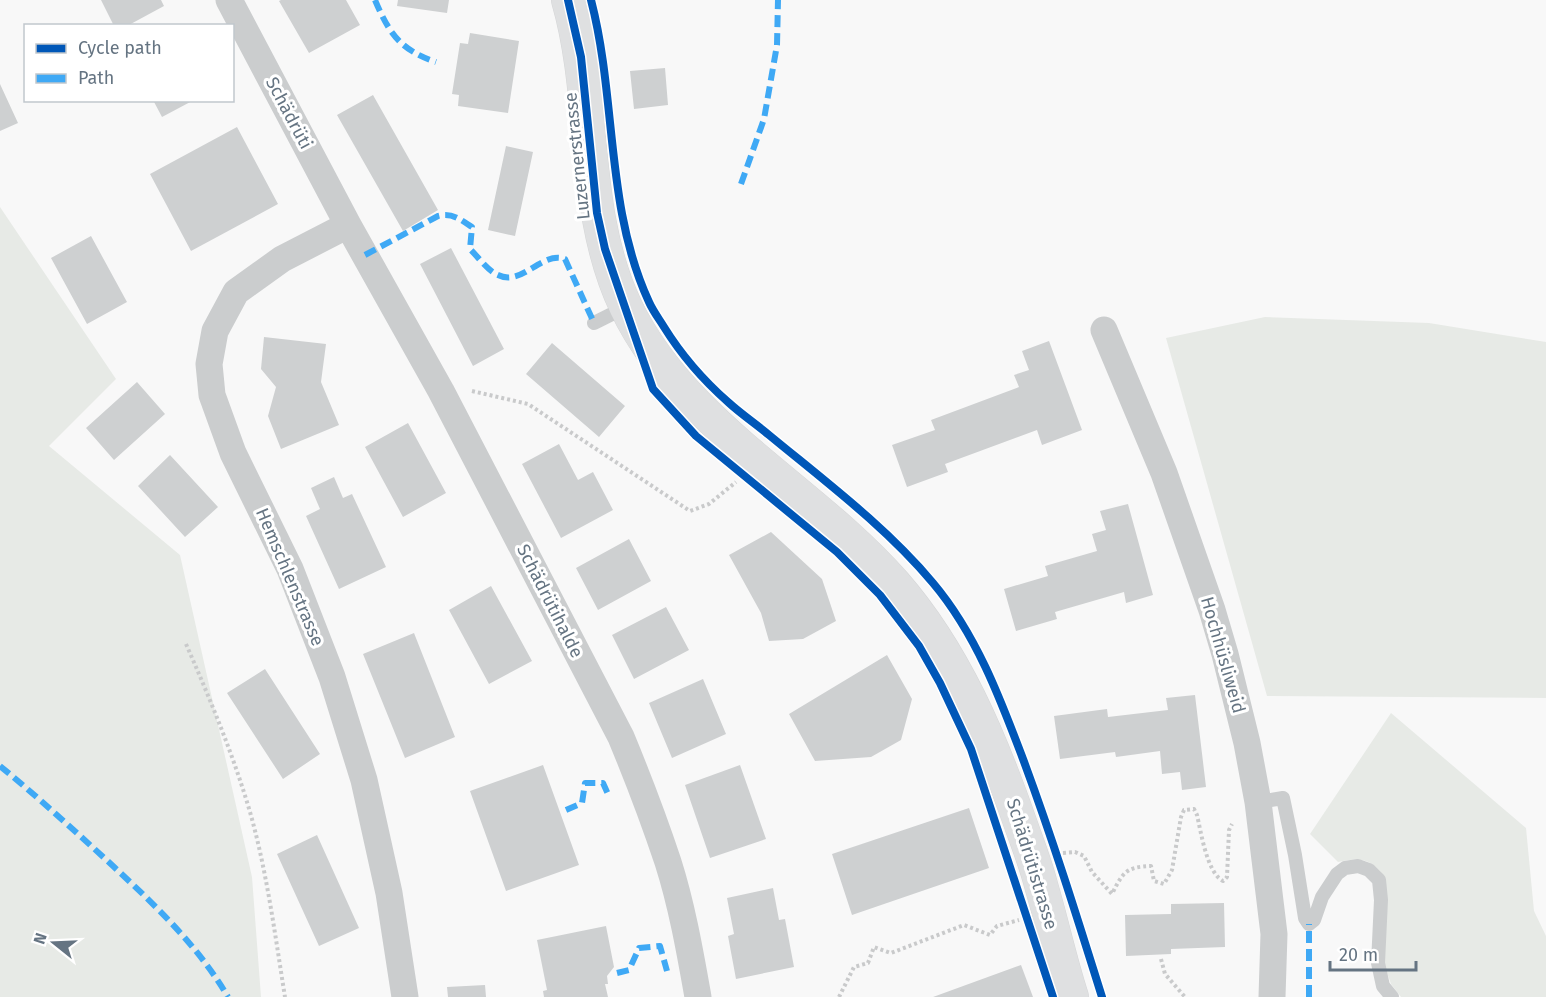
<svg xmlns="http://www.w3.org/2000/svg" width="1546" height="997" viewBox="0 0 1546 997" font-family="'Fira Sans',sans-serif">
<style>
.green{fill:#e7eae6}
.building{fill:#ced0d1}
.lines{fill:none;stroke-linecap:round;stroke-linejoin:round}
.secondary-casing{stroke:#d5d6d7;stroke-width:34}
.path{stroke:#c9cacb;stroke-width:4;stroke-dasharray:3 3;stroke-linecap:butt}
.service{stroke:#cbcdce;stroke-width:14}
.minor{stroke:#cbcdce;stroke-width:27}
.secondary{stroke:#dfe0e1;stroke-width:33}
.quiet{stroke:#3fa9f5;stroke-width:6;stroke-dasharray:12 6;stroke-linecap:butt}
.cycleway-casing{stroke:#fff;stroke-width:11}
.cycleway{stroke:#0057b8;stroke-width:8}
.labels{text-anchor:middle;stroke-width:6;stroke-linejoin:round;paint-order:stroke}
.street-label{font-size:18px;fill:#657482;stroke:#fff}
</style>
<rect width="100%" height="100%" fill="#f8f8f8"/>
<path class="green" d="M0 207 116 379 49 446 180 555 252 877 261 997H0Z
M1265 317 1429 323 1546 342V698L1267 696 1166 338Z
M1391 713 1526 828 1534 911 1546 936V997H1401L1391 984 1385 967 1383 875C1369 857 1358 858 1338 862L1310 834Z"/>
<path class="building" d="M101 0H161L164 6 127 26H114Z
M281 0H346L360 25 309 53 279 1Z
M398 0H449L447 13 397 6Z
M470 33 519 41 508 113 458 106 459 95 452 94 460 43 468 44Z
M665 68 668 105 634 109 630 71Z
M0 84 18 123 0 131Z
M373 95 438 210 403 231 337 115Z
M153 100H194L162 117Z
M237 127 278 204 191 251 150 174Z
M506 146 533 152 515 236 488 230Z
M91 236 127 302 87 324 51 258Z
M451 248 504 349 473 366 420 264Z
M264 337 326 344 321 382 339 425 281 449 268 416 276 387 261 369Z
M1049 341 1082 430 1042 445 1037 430 945 464 948 472 907 487 892 445 935 430 931 420 1019 387 1014 375 1029 370 1022 351Z
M552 343 625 406 599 437 526 374Z
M137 382 165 414 114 460 86 428Z
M408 423 446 493 403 517 365 447Z
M559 444 578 480 593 472 613 510 561 538 522 464Z
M170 455 218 507 185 537 138 486Z
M334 477 343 498 352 494 386 567 339 589 306 516 320 509 311 488Z
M1128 504 1153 595 1126 603 1124 592 1055 612 1057 619 1016 631 1004 589 1048 576 1045 566 1097 551 1092 534 1106 530 1100 511Z
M771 532 822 579 836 621 803 639 769 641 761 613 729 555Z
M629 539 651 581 598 610 576 568Z
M491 586 532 661 489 684 449 610Z
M666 607 689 650 634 679 612 635Z
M414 633 455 737 405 758 363 654Z
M887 655 912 699 901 740 871 757 815 761 789 714Z
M265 669 320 754 283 779 227 693Z
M703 679 726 734 672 758 649 703Z
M1195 695 1206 787 1182 790 1180 772 1162 774 1160 751 1116 757 1115 752 1060 759 1054 716 1107 709 1108 717 1168 710 1166 698Z
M543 765 579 865 506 891 470 791Z
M740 765 766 839 710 858 685 785Z
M969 808 989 868 852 915 832 854Z
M317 835 359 928 319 946 277 854Z
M773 888 779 920 785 919 794 967 736 979 728 936 734 934 727 898Z
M1224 903 1225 947 1171 949V954L1126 956 1125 915 1171 914V904Z
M606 926 614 967 607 976 608 984H605L608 997H544L543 991 547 990 537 940Z
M1021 965 1033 997H933Z
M485 985 486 997H448L447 987Z"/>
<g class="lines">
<defs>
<path id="secondary" d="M568 0C597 100 580 211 626 307 683 426 811 488 895 584 955 653 991 739 1021 825 1028 845 1036 865 1041 885 1052 922 1060 960 1072 997"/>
</defs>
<use href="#secondary" class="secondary-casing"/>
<path class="path" d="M472 391 528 404 690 511 709 504 736 482
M186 644C210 699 233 754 250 812 267 872 275 935 285 997
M1063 853 1075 852 1084 856 1092 872 1112 894C1123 872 1126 867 1151 866L1154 881 1164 884 1172 870 1181 817 1184 810 1194 809 1197 815C1201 832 1207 873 1223 881L1227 877 1229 830 1232 824
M1161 959 1165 974 1185 997
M839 997 854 967 868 963 874 947 891 953 964 925 990 935 997 926 1019 920"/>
<path class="service" d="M594 323 626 307
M1258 802 1283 798 1295 855 1305 918 1309 924 1314 920 1322 897 1337 874 1345 868 1358 866 1369 870 1379 880 1381 900 1378 963 1383 986 1392 997"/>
<path class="minor" d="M229 0 348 225 441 391 621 737C638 778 654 820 668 862 682 906 690 952 698 997
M348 225 282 259 236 292 215 331 209 364 212 395 233 453 290 569 332 677 364 780 389 893 405 997
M1104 330 1164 473 1212 610 1225 654 1247 743 1258 802 1274 934 1272 997"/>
<use href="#secondary" class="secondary"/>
<path class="quiet" d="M375 0C389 33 400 50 436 62
M741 184 764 119 777 45 778 0
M365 255 438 216C452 212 461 220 472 227L470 249C478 257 488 271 498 275 522 287 541 251 565 259L594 323
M0 766C39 798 76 832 113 866 155 905 199 947 228 997
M566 810 582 803 585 783H603L608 794
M617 973 629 970 639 948 660 946 667 971
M1309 997V924"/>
<defs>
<path id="cycleway" d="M568 0 581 57 597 213 605 249 653 389 696 436 837 552 880 595 919 646 940 683 971 749 1053 997
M591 0C617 100 605 207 649 302 653 311 659 319 664 327 682 356 703 380 728 402 741 414 756 424 769 435 826 482 886 527 933 583 976 634 1000 698 1023 759 1052 837 1077 917 1102 997"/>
</defs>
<use href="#cycleway" class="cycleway-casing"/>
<use href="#cycleway" class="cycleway"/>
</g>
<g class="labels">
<g class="street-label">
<text transform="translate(289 113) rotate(62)" y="6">Schädrüti</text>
<text transform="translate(577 156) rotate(-96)" y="6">Luzernerstrasse</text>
<text transform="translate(290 577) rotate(67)" y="6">Hemschlenstrasse</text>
<text transform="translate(550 601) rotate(63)" y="6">Schädrütihalde</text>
<text transform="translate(1223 655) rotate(74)" y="6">Hochhüsliweid</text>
<text transform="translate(1032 864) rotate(73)" y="6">Schädrütistrasse</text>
</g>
</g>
<rect x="24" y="24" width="210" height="78" fill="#ffffff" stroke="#c1c7cd" stroke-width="1.5"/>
<rect x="36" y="44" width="30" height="9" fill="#0057b8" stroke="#c1c7cd" stroke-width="1.5"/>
<text x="78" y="54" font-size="18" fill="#657482">Cycle path</text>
<rect x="36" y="74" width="30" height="9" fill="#3fa9f5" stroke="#c1c7cd" stroke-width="1.5"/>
<text x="78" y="84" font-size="18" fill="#657482">Path</text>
<g transform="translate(54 943) rotate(288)" stroke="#ffffff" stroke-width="4.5" paint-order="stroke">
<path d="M0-4.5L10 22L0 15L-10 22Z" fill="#657482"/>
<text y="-9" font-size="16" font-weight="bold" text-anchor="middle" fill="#657482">N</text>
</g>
<path d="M1330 961v9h86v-9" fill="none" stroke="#657482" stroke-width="3"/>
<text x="1339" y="961" font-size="18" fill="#657482" stroke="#ffffff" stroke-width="4.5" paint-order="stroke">20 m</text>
</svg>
